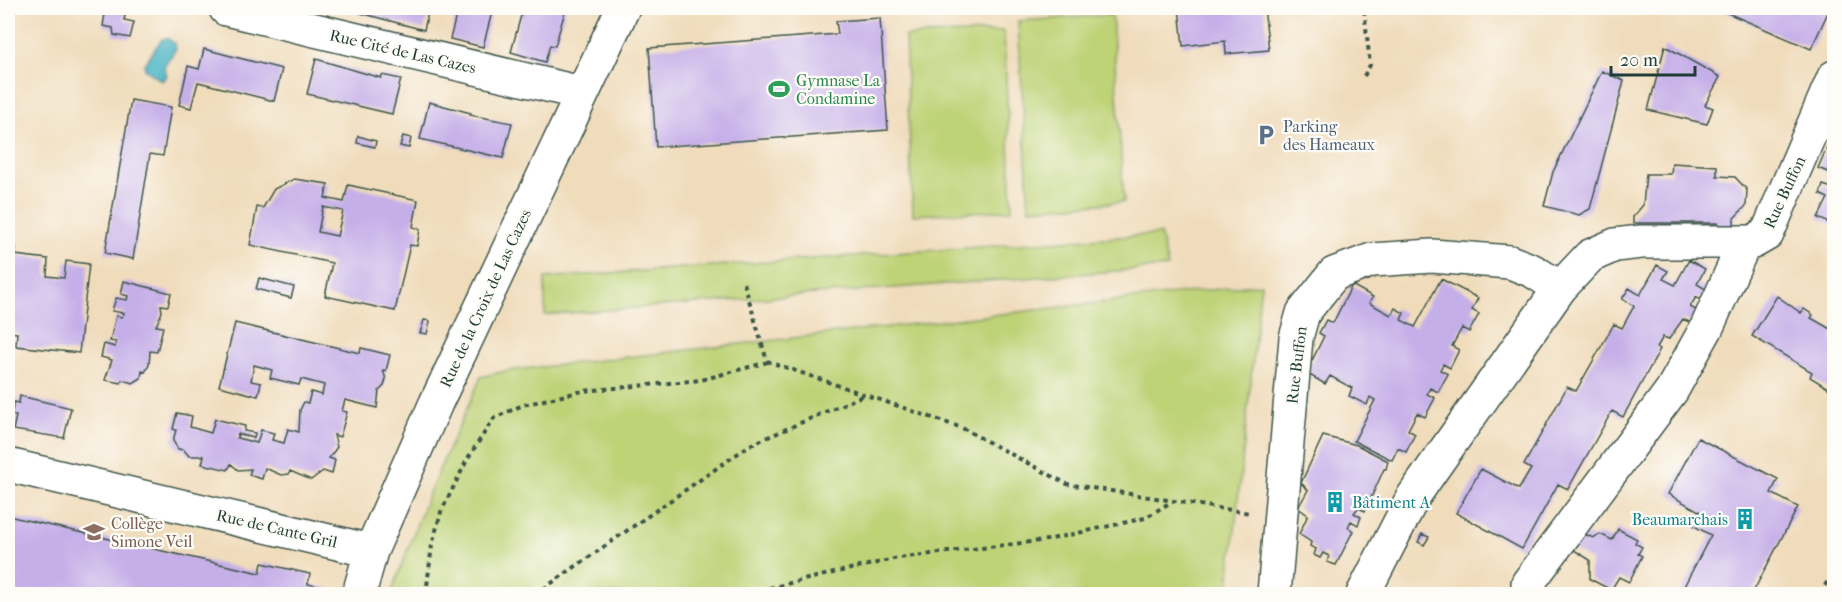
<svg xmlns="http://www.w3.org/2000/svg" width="1842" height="602" viewBox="0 0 1842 602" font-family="'IM FELL French Canon',serif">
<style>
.green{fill:#bed276;stroke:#6e8855;stroke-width:1.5}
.water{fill:#46b2c3;stroke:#32787c;stroke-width:1.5}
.building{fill:#c5afe8;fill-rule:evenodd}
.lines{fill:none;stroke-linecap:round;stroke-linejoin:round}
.minor-casing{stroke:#3e5548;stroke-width:36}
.path{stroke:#3e5548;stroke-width:4;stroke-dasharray:4.5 4.5;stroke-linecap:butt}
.minor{stroke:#fff;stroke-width:33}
.labels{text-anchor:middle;stroke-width:4.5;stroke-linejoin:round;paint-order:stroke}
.street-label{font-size:16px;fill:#1f3d34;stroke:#fdfcf7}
.leisure-label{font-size:16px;fill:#27864d;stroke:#fdfcf7;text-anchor:start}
.service-label{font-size:16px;fill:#4e5e75;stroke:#fdfcf7;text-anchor:start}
.culture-label{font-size:16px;fill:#0d838f;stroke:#fdfcf7;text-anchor:start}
.education-label{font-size:16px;fill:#785e54;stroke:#fdfcf7;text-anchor:start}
</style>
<rect width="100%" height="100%" fill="#fdfcf7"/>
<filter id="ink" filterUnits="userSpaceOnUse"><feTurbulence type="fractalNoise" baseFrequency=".0167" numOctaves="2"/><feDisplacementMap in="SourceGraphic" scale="12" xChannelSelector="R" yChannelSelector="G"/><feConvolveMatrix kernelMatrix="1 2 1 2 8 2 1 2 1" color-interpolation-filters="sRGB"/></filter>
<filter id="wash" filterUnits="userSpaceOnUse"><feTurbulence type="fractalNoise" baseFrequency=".008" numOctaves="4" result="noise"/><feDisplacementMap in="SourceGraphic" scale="24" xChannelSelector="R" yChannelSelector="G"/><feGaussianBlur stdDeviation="1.35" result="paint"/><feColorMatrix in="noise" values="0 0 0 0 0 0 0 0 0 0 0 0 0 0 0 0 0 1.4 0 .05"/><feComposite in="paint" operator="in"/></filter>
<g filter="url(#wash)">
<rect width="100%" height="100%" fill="#f0dcbb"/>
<path class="green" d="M1112 15 1124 202 1029 209 1018 21Z
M1004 31 1012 210 913 215 905 36Z
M1160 234 1168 267 545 315V278Z
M1261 284 1228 594H391L428 495 481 377 506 371Z"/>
<path class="water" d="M167 38 175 44 176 49 164 67 167 75 162 81 145 69 144 64 162 39Z"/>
<g id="blocks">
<path class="building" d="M8 8H15V12L8 13Z
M106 8H127L124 20 134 22 130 38 114 35 113 28 103 26Z
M342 8H429L424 30Z
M458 8H493L483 47 450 39Z
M523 8H566L555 46 550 45 545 62 511 52Z
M1179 8H1264L1269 50 1226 54 1225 41 1183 46Z
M1716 8H1830L1811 49Z
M880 18 888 130 656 147 649 48 838 34 836 21Z
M1665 46 1720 77 1705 105 1713 108 1707 124 1648 110Z
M204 49 282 69 274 101 198 82 191 108 179 105 188 66 199 69Z
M316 59 381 78 382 75 401 79 392 114 307 94Z
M1602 71 1624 81 1590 209 1579 215 1544 206 1553 172Z
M131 100 171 107 163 156 150 154 133 259 105 253Z
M429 102 471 113 470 115 512 123 503 158 420 139Z
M1834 131V158L1828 172 1818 168Z
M358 136 376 141 375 147 357 143Z
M403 136 411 138 409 148 400 146Z
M1672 163 1717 166V176L1735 177 1747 190 1746 206 1734 218V226H1718V223H1633V217L1643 205 1646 174H1671Z
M294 179 328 184 325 198 344 202 348 185 418 200 413 227 420 229 417 246 410 245 395 311 325 296 332 263 250 245 257 207 263 208 274 189ZM323 207 343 211 337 236 318 232Z
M1834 182V225L1818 218 1828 198 1820 194 1823 185 1832 188Z
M8 247 16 248 15 255 48 259 47 276 64 278 66 261 89 264 79 353 16 346 17 333 8 332Z
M1689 260 1705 269 1697 284 1709 291 1703 301 1696 297 1690 307 1698 311 1691 323 1683 319 1669 339 1663 337 1657 347 1660 349 1623 417 1612 411 1568 489 1558 484 1522 549 1456 513 1481 469 1519 489 1531 469 1524 465 1567 387 1576 391 1614 324 1622 328 1634 306 1622 299 1629 288 1640 295 1657 265 1668 271 1663 279 1675 285Z
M259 278 294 287 291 298 256 289Z
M1441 279 1478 298 1472 310 1479 314 1469 332 1462 328 1452 346 1459 350 1450 368 1443 364 1440 370 1448 374 1438 392 1430 388 1427 394 1435 398 1425 417 1417 413 1408 430 1415 434 1406 452 1398 448 1392 460 1354 441 1375 400 1370 397 1367 405 1349 396 1352 388 1330 376 1325 384 1306 373 1324 336 1319 333 1326 320 1333 323 1352 285 1373 297 1369 303 1391 315 1395 308 1404 313 1401 320 1415 327Z
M124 281 171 293 168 306 161 305 162 312 156 326 163 327 157 352 150 351 149 365 145 372 142 371 141 378 133 383 122 380 121 383 105 380 112 360 101 357 104 344 115 347 116 342 110 341 116 316 122 317 124 313 112 311 116 298 127 300 128 296 121 294Z
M1777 296 1801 313 1804 309 1813 315 1811 318 1834 331 1832 340 1834 342V392L1810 377 1812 372 1752 336Z
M424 320 430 321 427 334 420 333Z
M235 323 360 353 361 348 390 355 386 371 383 370 386 379 384 386 379 391 377 408 345 400 342 411 347 412 340 437 334 435 337 447 329 458 335 460 332 474 323 471 311 480 290 471 289 474 281 475 265 468 262 479 249 475 251 469 238 470 231 464 228 470 202 464 204 456H189L184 450 178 449 173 441 176 430 173 429 177 413 192 416 190 427 211 433 215 419 245 426 244 431 255 433 254 438 238 434 237 438 257 443 261 430 274 433 272 440 284 443 288 429 299 432 300 410 304 402 308 403 311 392 322 395 324 385 301 379 299 385 270 378 272 370 254 365 251 381 261 383 258 396 219 386Z
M20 396 71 408 64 438 13 430 16 416 11 415 14 402 19 403Z
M1323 436 1357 445 1388 461 1386 469H1384L1365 511 1358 508 1354 513 1361 517 1358 525 1351 521 1348 527 1353 531 1336 565 1327 562 1329 556 1323 553 1320 558 1314 555 1316 549 1310 546 1311 542 1299 534 1308 515 1298 508 1308 490 1301 483Z
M1698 438 1778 479 1771 493 1798 507 1752 594H1680L1711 535 1694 526 1701 512 1668 494Z
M8 516 260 573 262 563 310 574 308 584 331 589 330 594H8Z
M1618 529 1637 539 1635 543 1642 547 1638 554 1642 556 1629 582 1619 577 1611 590 1590 579V560L1574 550 1581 536 1587 535 1593 538 1600 534 1612 540Z
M1422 534 1429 537 1424 545 1418 542Z"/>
</g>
</g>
<g filter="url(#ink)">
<use href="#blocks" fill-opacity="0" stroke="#3e5548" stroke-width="1.5"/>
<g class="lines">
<defs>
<path id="minor" d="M226 9 581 93
M8 465 371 551
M1528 583 1672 390 1707 327 1745 242
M359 594 371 551 436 403 623 8
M1274 594 1296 338 1303 313 1334 274 1372 260 1432 256 1510 262 1533 271 1560 288
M1363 594 1413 497 1433 468 1560 288 1590 256 1615 245 1641 242H1753L1767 234 1834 77"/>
</defs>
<use href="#minor" class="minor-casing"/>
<path class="path" d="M1364 76 1370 65 1364 8
M744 283 767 361 962 428 1067 484 1250 513
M426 594 432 545 441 512 468 458 494 418 523 405 583 391 701 380 768 362
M536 594 750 445 864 395
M743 594 898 558 1047 540 1145 518 1171 502
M1821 594 1834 568"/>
<use href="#minor" class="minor"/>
</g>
</g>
<defs>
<symbol id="stadium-bare" viewBox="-9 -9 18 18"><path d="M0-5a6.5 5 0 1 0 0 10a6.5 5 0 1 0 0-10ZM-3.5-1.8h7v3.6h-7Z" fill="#2e9e5b" stroke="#fdfcf7" stroke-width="2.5" paint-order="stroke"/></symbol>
<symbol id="parking-bare" viewBox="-9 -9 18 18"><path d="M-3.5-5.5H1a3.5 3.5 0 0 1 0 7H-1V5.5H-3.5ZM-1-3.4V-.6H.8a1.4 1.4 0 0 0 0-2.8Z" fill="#5c6f8a" stroke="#fdfcf7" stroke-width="2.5" paint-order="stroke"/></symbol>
<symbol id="building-bare" viewBox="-9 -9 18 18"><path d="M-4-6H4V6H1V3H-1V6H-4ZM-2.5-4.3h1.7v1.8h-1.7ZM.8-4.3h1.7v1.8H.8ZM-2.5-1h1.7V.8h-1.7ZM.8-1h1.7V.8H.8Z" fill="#0f9aa8" stroke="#fdfcf7" stroke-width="2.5" paint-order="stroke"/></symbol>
<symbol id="school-bare" viewBox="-9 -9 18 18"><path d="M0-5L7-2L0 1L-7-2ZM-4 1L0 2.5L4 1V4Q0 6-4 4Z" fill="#8d6e63" stroke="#fdfcf7" stroke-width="2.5" paint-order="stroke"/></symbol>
</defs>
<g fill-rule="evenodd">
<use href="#stadium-bare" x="764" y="74" width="30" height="30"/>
<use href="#parking-bare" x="1251" y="120" width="30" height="30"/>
<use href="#building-bare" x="1320" y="487" width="30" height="30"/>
<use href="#building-bare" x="1730" y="504" width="30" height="30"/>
<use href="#school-bare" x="79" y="517" width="30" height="30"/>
</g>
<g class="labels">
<g class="street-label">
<text transform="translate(403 51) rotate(13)" y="6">Rue Cité de Las Cazes</text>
<text transform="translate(1784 192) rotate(-65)" y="6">Rue Buffon</text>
<text transform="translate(485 298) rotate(-65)" y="6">Rue de la Croix de Las Cazes</text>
<text transform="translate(1296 365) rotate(-83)" y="6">Rue Buffon</text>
<text transform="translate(277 528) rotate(13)" y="6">Rue de Cante Gril</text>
</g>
<g class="leisure-label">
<text x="796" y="86">Gymnase La<tspan x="796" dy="18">Condamine</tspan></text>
</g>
<g class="service-label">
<text x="1283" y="132">Parking<tspan x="1283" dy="18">des Hameaux</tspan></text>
</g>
<g class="culture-label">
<text x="1352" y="508">Bâtiment A</text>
<text x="1728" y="525" text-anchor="end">Beaumarchais</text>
</g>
<g class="education-label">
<text x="111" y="529">Collège<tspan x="111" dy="18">Simone Veil</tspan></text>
</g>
</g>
<rect width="1842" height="602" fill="none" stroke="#fdfcf7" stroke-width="30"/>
<path d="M1611 66v9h84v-9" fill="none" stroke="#1f3d34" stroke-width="3"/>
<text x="1620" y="66" font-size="18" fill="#1f3d34" stroke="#fdfcf7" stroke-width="4.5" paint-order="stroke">20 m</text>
</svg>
